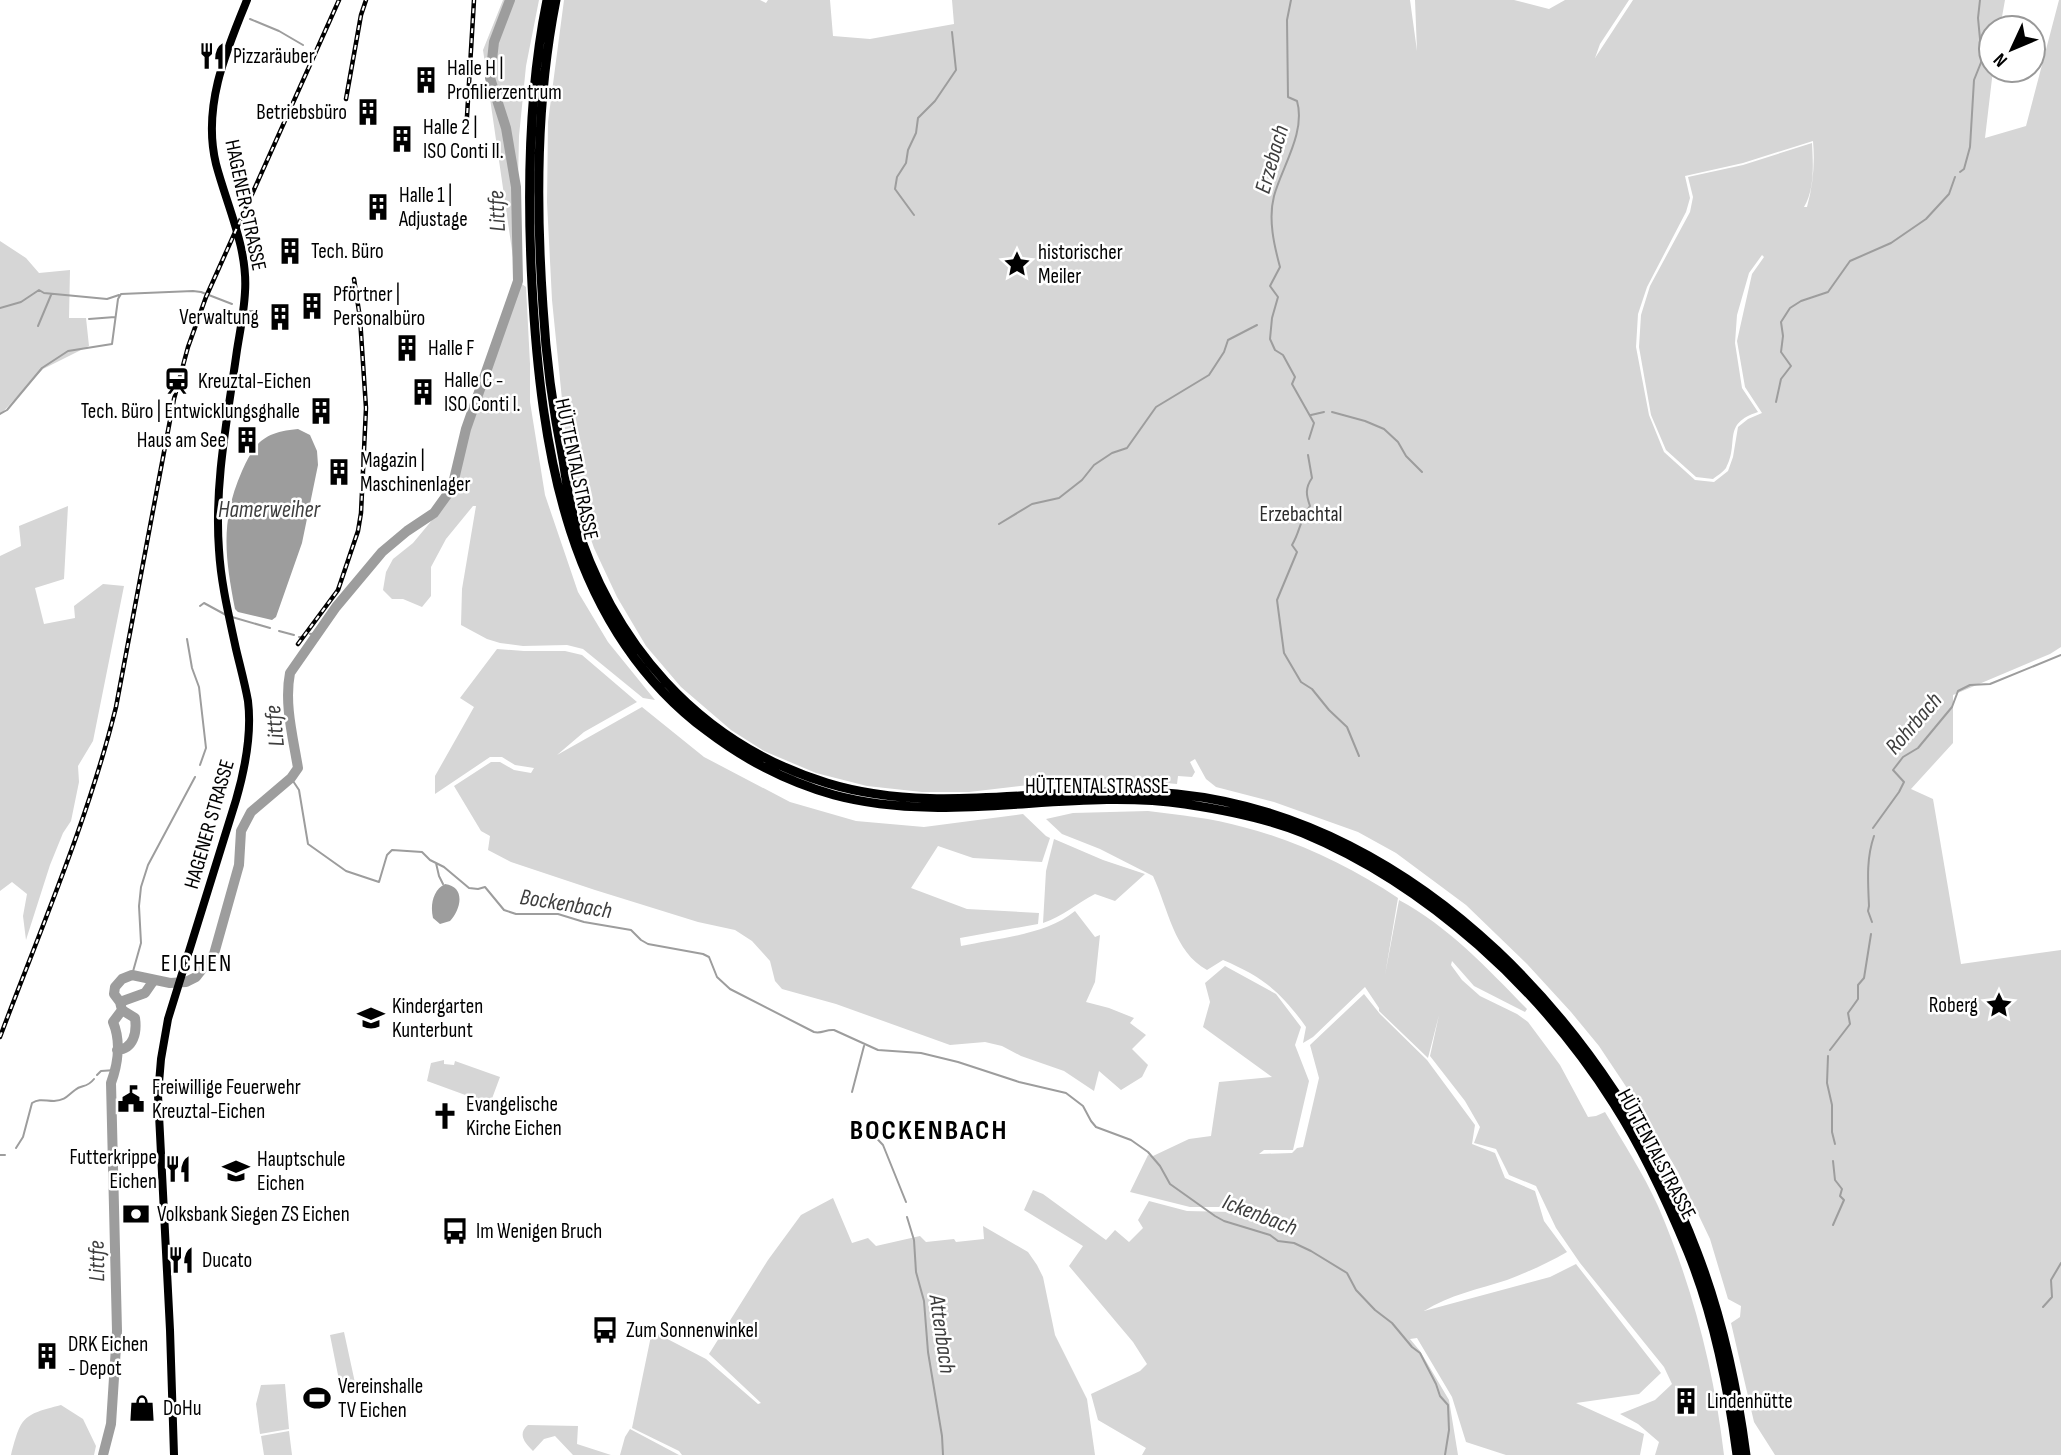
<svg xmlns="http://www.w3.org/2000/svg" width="2061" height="1455" viewBox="0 0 2061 1455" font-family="'Sofia Sans Condensed',sans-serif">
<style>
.green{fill:#d6d6d6;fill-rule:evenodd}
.water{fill:#9d9d9d}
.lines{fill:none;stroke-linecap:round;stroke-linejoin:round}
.stream{stroke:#9d9d9d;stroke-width:2}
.river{stroke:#9d9d9d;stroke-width:10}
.major{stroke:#000;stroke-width:8}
.highway{stroke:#000;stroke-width:9}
.rail-casing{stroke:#000;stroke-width:4.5}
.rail{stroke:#fff;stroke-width:2;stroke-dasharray:5;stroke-linecap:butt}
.labels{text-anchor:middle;stroke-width:5;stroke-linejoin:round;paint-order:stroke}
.poi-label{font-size:21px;fill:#000;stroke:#fff;text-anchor:start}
.street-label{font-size:21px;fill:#000;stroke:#fff}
.park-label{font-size:21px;fill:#2d2d2d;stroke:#fff}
.water-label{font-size:23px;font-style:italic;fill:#3e3e3e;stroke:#fff}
.quarter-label{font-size:24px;letter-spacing:2px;fill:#000;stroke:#fff}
.district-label{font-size:28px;font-weight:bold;letter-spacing:2px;fill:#000;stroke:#fff}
</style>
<rect width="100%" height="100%" fill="#fff"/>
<path class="green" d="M503 0H539L526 66 519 136 516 278 483 50Z
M564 0H760L766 3 768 0H830L833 36 870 39 954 24 952 0H1410L1417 51 1415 0H1514L1549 9 1565 0H1629L1600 44 1595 58 1633 0H2005L2000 28H1991V70H1993L1985 138 2026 126 2059 0H2061V647L2050 654 1953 695V743L1911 789 1933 799 1961 964 2061 950V1455H1775L1754 1422 1731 1323 1740 1317 1741 1306 1728 1299 1710 1239 1678 1172 1643 1112 1599 1046 1571 1012 1527 964 1466 905 1396 853 1358 832 1274 802 1216 787 1206 779 1195 759 1190 762 1195 772 1192 777 1178 776 1177 784 1132 780H1095L1045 783 969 792H922L867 786 816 773 764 751 731 730 681 687 646 646 617 597 594 548 579 505 567 449 552 300 547 202 548 122ZM1813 141C1815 164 1813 185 1807 207H1804C1815 189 1813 163 1812 143L1743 165 1688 177 1693 197 1690 212 1650 286 1641 315 1639 347 1651 415 1666 450 1696 477 1713 479C1717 476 1723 472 1726 468 1740 442 1721 424 1758 412L1742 388 1735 343 1737 315 1749 273 1762 255 1764 257 1752 274 1737 341 1745 387 1762 413 1748 419 1738 427 1733 457 1728 471 1714 482 1695 480 1664 452 1649 415 1636 347 1638 314 1647 287 1686 212 1690 198 1685 176 1743 163Z
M0 241 26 258 39 273 70 270 69 318H86L89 346 43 369 0 415Z
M515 279 526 287 530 364V402L545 495 578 592 608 642 655 700 643 698 583 649 567 645 523 646 500 643 487 639 461 625 462 589 476 506H473L446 539 431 567V596L422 607 403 599H392L383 590 386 572 393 559 413 543 443 507 458 447 487 377Z
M68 506 64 579 35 588 44 624 75 618 74 606 103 584 124 586 93 741 78 766 79 782 71 821 63 833 50 865 26 940 23 916 27 894 12 882 0 891V556L21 546 19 526Z
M497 649 524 651H565L582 655 637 702 584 732 557 755 642 707 704 757 790 802 856 821 924 827 1023 814 1046 836 1050 838 1042 862 973 858 938 846 911 888 967 909 1039 913 1038 924 960 938 961 946C998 938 1046 935 1075 911L1095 937 1100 935 1095 982 1086 1002 1109 1008 1134 1018 1130 1023 1146 1035 1132 1049 1148 1065 1142 1077 1121 1090 1099 1071 1094 1091 1064 1071 1021 1056 1002 1046 985 1042 950 1045 836 1004 782 989 775 981 770 961 752 941 735 930 698 922 595 890 511 862 488 850 490 836 481 831 454 786 491 762H500L514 770 531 773 534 768 515 765 502 757H490L435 794V776L474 707 460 698Z
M1148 811C1180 815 1212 818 1243 827 1298 841 1351 867 1398 898L1385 975 1399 900C1448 926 1489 970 1527 1009L1525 1012 1521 1010 1474 986 1452 961 1451 965 1462 980 1480 996 1517 1014 1528 1022 1560 1065 1588 1117 1596 1116 1605 1112C1623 1142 1643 1173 1658 1206 1692 1285 1714 1369 1724 1455H1655L1659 1442 1638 1424 1620 1414 1655 1400 1672 1384 1664 1367 1580 1263 1556 1228 1536 1186 1509 1175 1496 1149 1474 1143 1480 1127 1465 1101 1430 1056 1439 1015 1428 1058 1379 1011V1008L1365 987 1313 1037 1303 1043 1306 1027C1281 992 1263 977 1223 960L1207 970C1174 952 1168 908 1153 876L1100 849 1062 834 1046 819 1073 813Z
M1054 839 1103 860 1145 874 1115 901 1095 894C1076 904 1063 916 1043 923L1046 871Z
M1225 966 1276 994 1301 1027 1295 1045 1309 1081 1293 1150H1264L1259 1154 1292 1153 1297 1148 1303 1147 1319 1078 1310 1045 1364 994 1380 1014 1427 1060 1475 1125 1472 1144 1495 1153 1505 1178 1535 1191 1544 1221 1567 1252C1548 1263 1528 1272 1507 1280 1479 1289 1449 1295 1424 1311L1550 1277 1576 1264 1661 1373 1639 1394 1576 1403 1644 1434 1640 1455H1506L1466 1442 1452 1397 1417 1338 1410 1339 1420 1351 1449 1400 1458 1455H1142L1146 1448 1098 1420 1091 1394 1140 1371 1147 1364 1133 1342 1069 1266 1083 1246 1024 1210 1033 1190 1043 1194 1106 1240 1115 1230 1129 1242 1143 1228 1138 1220 1149 1201 1187 1211 1231 1212 1244 1216 1247 1211 1230 1207H1190L1130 1192 1148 1155 1153 1156 1189 1139 1211 1136 1219 1082 1272 1077 1203 1027 1210 1002 1205 983Z
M444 1060V1064L454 1065 455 1061 500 1077 490 1104 427 1081 431 1063Z
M833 1198 852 1243 868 1238 876 1246 920 1236 926 1242 954 1239 956 1242 984 1239 983 1226 1028 1252 1037 1265 1043 1277 1055 1335 1087 1399 1095 1455H682L679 1451 632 1428 652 1331 706 1359 758 1404 761 1403 709 1354 768 1260 801 1215Z
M344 1332 357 1392 342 1395 330 1335Z
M285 1384 289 1429 260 1434 256 1404 261 1385Z
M61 1405 83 1419 96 1446 94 1455H11C21 1417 22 1415 61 1405Z
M528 1425 578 1426 577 1444 611 1455H573L555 1436 544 1439 533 1451C525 1443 517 1434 528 1425Z
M630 1429 679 1455H620L625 1437Z
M289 1431 292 1455H264L261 1436Z"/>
<path class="water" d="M298 429 310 435 317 451 318 465 302 543 276 617 272 620 238 612 235 609C225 557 220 521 242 471 255 442 264 432 298 429Z
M445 884C466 887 461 909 450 921L440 924 433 918C430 905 433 890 445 884Z"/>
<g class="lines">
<path class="stream" d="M1291 0 1287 20 1288 97 1297 101C1306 132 1282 167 1274 196 1268 219 1274 245 1280 267L1270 286 1278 297 1272 318 1270 339 1275 350 1283 355 1295 377 1292 384 1314 423 1309 439
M250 19 279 31 303 45
M1960 172 1964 169 1970 147 1974 80 1982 60 1978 18 1980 0
M914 215 895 189 897 177 906 163 908 150 916 133 918 118 935 101 956 70 952 32
M0 308 21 302 39 290 44 293 107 299 119 295
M250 311H254L257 316
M89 319 115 317
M38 326 51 295
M1776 402 1781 379 1791 366 1781 352 1783 336 1781 322 1790 308 1801 301 1828 292 1850 261 1891 243 1926 219 1949 194 1955 177
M1332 412 1365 421 1384 429 1398 442 1406 456 1422 472
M0 414 7 410 42 368 68 351 112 344 118 299 121 294 193 291 201 292 232 304
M1311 415 1324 412
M1308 455 1312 478C1305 488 1306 495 1310 506 1300 519 1300 532 1292 545L1297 552 1277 600 1284 653 1301 682 1312 689 1329 710 1347 727 1359 756
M999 524 1032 504 1059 498 1082 480 1094 465 1112 453 1127 448 1156 407 1209 375 1224 352 1228 340 1257 325
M200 606 204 603 226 615
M232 617 270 628
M279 631 294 635
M310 634 318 633
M299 637H301
M187 639 192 668 199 687 206 748 200 765
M291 778 299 790 308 844 346 871 379 882 387 855 392 850 422 852 430 860 444 867 469 888 478 889 485 887 504 910 516 914H558L584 922 631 930 641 940 648 944 703 954 709 957 717 977 730 989 814 1032C822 1034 826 1029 834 1030L878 1050 921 1053 958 1062 1019 1082 1066 1093 1083 1106 1091 1121 1096 1127 1131 1140 1148 1152 1160 1166 1170 1184 1215 1216 1224 1221 1270 1235 1278 1241 1294 1243 1311 1251 1347 1273 1356 1290 1375 1310 1392 1323 1412 1347 1420 1353 1436 1384 1440 1396 1448 1405 1449 1430 1445 1455
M1873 828 1899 792 1904 782 1893 770 1903 757 1918 748 1952 707 1958 691 1970 685 1990 684 2061 655
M436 863 439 876 443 884
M1872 922 1868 911 1869 906C1868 882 1866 859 1874 836
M132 975 141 943 139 906 141 887 148 865 195 777
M1830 1050 1850 1024 1848 1013 1858 999V985L1864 978 1871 934
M1828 1056 1827 1083 1832 1105V1132L1835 1144
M97 1075 101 1071 116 1070
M852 1092 864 1046
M867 1128 883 1145 906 1202
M16 1148 23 1137 32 1103C40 1098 45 1101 54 1101 66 1100 67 1096 75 1090 82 1084 86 1089 94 1079
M0 1155H5
M907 1217 914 1240 916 1272 924 1301 928 1352 942 1436 943 1455
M1833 1225 1844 1200 1840 1196 1842 1189 1835 1180 1833 1161
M2043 1307 2052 1297 2051 1280 2061 1263"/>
<path class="river" d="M120 1002 145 993 154 980
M117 1050C134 1049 137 1032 135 1018L122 1010
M103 1455 111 1424 117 1331 111 1083C118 1064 121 1041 113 1022L122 1010 120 1002 114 994 115 987 122 979 132 975 170 983 186 982 196 977 214 954 239 865 241 831 251 812 291 778 298 768C293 737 284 704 290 673L336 607 382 552 407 531 434 513 452 488 466 429 518 281 516 187 506 128 490 78 494 42 510 0"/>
<path class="major" d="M174 1455 170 1330 158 1095 161 1059 168 1019 236 800C245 769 252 734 248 701 245 684 240 666 236 649 229 616 221 584 219 550 214 484 228 415 237 350 240 331 244 312 245 292 248 248 227 206 216 164 202 107 226 51 247 0"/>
<path class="highway" d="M547 0C528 93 527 191 532 285 541 449 567 627 707 731 745 760 788 782 834 795 950 826 1068 787 1185 804 1225 810 1266 818 1303 833 1428 885 1542 990 1614 1104 1644 1151 1667 1201 1688 1252 1714 1316 1728 1386 1737 1455
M556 0C536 101 536 205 543 307 546 359 553 410 563 460 566 478 568 497 573 514 611 642 697 743 827 783 941 818 1060 782 1177 794 1420 819 1614 1034 1697 1252 1722 1317 1737 1386 1746 1455"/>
<defs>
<path id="rail" d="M346 99 361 15 366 0
M466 133 474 0
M298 644 338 590 358 531 361 513 366 408 360 318 354 279
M0 1037C41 928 88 820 116 707L174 399 188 347 206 297 339 0"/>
</defs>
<use href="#rail" class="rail-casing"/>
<use href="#rail" class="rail"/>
</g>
<defs>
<symbol id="restaurant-bare" viewBox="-9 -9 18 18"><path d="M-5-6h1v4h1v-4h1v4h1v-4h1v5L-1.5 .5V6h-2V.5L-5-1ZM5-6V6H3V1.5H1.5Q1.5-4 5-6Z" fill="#000" stroke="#fff" stroke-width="2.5" paint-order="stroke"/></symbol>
<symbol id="building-bare" viewBox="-9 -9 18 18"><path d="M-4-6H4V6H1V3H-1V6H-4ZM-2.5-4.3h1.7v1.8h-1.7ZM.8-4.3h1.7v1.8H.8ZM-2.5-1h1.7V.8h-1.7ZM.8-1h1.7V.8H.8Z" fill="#000" stroke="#fff" stroke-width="2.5" paint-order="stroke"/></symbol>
<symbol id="sight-bare" viewBox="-9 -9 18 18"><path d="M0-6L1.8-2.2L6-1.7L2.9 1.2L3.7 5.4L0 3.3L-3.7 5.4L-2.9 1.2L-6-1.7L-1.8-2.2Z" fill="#000" stroke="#fff" stroke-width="2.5" paint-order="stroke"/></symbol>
<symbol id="station-bare" viewBox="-9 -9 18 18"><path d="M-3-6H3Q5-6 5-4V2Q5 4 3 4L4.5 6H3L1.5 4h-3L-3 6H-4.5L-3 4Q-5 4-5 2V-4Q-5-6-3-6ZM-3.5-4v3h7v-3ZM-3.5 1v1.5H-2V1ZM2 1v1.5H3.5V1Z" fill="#000" stroke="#fff" stroke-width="2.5" paint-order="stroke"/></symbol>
<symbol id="school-bare" viewBox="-9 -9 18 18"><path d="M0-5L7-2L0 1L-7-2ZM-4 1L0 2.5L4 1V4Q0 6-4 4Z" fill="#000" stroke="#fff" stroke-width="2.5" paint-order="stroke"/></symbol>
<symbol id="civic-bare" viewBox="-9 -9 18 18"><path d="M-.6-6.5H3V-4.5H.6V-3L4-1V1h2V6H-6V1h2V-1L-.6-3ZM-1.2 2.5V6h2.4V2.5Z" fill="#000" stroke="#fff" stroke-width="2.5" paint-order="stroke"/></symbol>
<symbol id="church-bare" viewBox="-9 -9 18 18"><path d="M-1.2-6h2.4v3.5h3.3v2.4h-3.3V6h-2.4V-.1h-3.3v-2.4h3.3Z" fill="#000" stroke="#fff" stroke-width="2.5" paint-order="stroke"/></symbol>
<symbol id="bank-bare" viewBox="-9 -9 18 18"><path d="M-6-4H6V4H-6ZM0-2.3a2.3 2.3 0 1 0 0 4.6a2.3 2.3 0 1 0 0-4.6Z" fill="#000" stroke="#fff" stroke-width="2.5" paint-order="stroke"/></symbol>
<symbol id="bus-bare" viewBox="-9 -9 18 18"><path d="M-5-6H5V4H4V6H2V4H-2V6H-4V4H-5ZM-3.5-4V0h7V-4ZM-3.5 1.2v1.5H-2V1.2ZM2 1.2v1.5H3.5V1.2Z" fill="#000" stroke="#fff" stroke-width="2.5" paint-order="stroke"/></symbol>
<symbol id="stadium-bare" viewBox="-9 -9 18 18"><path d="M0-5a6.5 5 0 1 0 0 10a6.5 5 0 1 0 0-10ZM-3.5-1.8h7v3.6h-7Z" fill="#000" stroke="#fff" stroke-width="2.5" paint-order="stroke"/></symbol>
<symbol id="shop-bare" viewBox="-9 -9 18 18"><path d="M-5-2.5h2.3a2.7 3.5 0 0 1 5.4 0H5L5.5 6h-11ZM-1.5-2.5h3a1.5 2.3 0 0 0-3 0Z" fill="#000" stroke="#fff" stroke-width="2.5" paint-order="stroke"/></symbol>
</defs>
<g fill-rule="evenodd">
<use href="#restaurant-bare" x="193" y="37" width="38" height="38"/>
<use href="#building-bare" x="407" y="61" width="38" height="38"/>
<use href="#building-bare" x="349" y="93" width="38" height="38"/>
<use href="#building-bare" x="383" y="120" width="38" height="38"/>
<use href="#building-bare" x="359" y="188" width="38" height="38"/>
<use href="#building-bare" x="271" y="232" width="38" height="38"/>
<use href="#sight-bare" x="998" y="245" width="38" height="38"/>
<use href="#building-bare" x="293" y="287" width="38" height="38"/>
<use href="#building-bare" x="261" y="298" width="38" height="38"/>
<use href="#building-bare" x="388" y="329" width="38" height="38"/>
<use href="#station-bare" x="158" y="362" width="38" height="38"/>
<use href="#building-bare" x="404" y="373" width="38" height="38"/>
<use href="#building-bare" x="302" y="392" width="38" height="38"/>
<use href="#building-bare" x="228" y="421" width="38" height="38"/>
<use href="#building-bare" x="320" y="453" width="38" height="38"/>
<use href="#sight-bare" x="1980" y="986" width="38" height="38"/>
<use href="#school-bare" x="352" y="999" width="38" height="38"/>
<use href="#civic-bare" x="112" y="1080" width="38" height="38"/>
<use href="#church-bare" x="426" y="1097" width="38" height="38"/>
<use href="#restaurant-bare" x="159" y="1150" width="38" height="38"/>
<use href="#school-bare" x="217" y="1152" width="38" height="38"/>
<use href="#bank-bare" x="117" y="1195" width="38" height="38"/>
<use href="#bus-bare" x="436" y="1212" width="38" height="38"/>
<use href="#restaurant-bare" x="162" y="1241" width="38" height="38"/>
<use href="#bus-bare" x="586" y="1311" width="38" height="38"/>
<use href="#building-bare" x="28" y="1337" width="38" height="38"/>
<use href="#stadium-bare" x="298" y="1379" width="38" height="38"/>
<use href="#building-bare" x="1667" y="1382" width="38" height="38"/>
<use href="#shop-bare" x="123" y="1389" width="38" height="38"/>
</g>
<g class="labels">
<g class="poi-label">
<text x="233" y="63">Pizzaräuber</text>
<text x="447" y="75">Halle H |<tspan x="447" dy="24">Profilierzentrum</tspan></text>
<text x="347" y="119" text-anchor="end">Betriebsbüro</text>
<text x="423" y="134">Halle 2 |<tspan x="423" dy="24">ISO Conti II.</tspan></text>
<text x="399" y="202">Halle 1 |<tspan x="399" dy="24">Adjustage</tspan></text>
<text x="311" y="258">Tech. Büro</text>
<text x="1038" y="259">historischer<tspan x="1038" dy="24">Meiler</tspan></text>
<text x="333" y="301">Pförtner |<tspan x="333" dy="24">Personalbüro</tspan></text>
<text x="259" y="324" text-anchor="end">Verwaltung</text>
<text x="428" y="355">Halle F</text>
<text x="444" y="387">Halle C -<tspan x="444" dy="24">ISO Conti I.</tspan></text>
<text x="198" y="388">Kreuztal-Eichen</text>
<text x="300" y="418" text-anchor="end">Tech. Büro | Entwicklungsghalle</text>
<text x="226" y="447" text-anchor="end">Haus am See</text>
<text x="360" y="467">Magazin |<tspan x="360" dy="24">Maschinenlager</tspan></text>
<text x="1978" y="1012" text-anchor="end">Roberg</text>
<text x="392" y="1013">Kindergarten<tspan x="392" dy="24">Kunterbunt</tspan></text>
<text x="152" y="1094">Freiwillige Feuerwehr<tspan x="152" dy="24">Kreuztal-Eichen</tspan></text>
<text x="466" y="1111">Evangelische<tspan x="466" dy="24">Kirche Eichen</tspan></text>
<text x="157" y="1164" text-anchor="end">Futterkrippe<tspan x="157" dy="24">Eichen</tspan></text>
<text x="257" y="1166">Hauptschule<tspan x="257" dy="24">Eichen</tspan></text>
<text x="157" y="1221">Volksbank Siegen ZS Eichen</text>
<text x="476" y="1238">Im Wenigen Bruch</text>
<text x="202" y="1267">Ducato</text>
<text x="626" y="1337">Zum Sonnenwinkel</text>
<text x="68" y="1351">DRK Eichen<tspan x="68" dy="24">- Depot</tspan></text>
<text x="338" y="1393">Vereinshalle<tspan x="338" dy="24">TV Eichen</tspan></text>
<text x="1707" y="1408">Lindenhütte</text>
<text x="163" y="1415">DoHu</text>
</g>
<g class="street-label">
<text transform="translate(246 205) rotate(78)" y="7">HAGENER STRASSE</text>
<text transform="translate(577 469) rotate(78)" y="7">HÜTTENTALSTRASSE</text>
<text x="1097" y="793">HÜTTENTALSTRASSE</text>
<text transform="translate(209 824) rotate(-74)" y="7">HAGENER STRASSE</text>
<text transform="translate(1657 1154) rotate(62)" y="7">HÜTTENTALSTRASSE</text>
</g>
<g class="park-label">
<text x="1301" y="521">Erzebachtal</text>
</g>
<g class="water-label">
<text transform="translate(1271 159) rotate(-74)" y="8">Erzebach</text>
<text transform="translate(496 211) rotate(-93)" y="8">Littfe</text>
<text x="269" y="517">Hamerweiher</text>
<text transform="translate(1913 723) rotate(-49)" y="8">Rohrbach</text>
<text transform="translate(274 726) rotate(-96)" y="8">Littfe</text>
<text transform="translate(566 903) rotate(9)" y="8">Bockenbach</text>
<text transform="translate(1260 1214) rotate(21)" y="8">Ickenbach</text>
<text transform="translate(96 1261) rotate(-91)" y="8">Littfe</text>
<text transform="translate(943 1334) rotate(82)" y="8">Attenbach</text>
</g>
<g class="quarter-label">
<text x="197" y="971">EICHEN</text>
</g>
<g class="district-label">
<text x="929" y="1139">BOCKENBACH</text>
</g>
</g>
<g transform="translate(2012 49) rotate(226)"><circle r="33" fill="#ffffff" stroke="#999999" stroke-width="2"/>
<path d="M0-5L12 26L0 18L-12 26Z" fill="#000000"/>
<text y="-10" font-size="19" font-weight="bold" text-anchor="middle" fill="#000000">N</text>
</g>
</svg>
